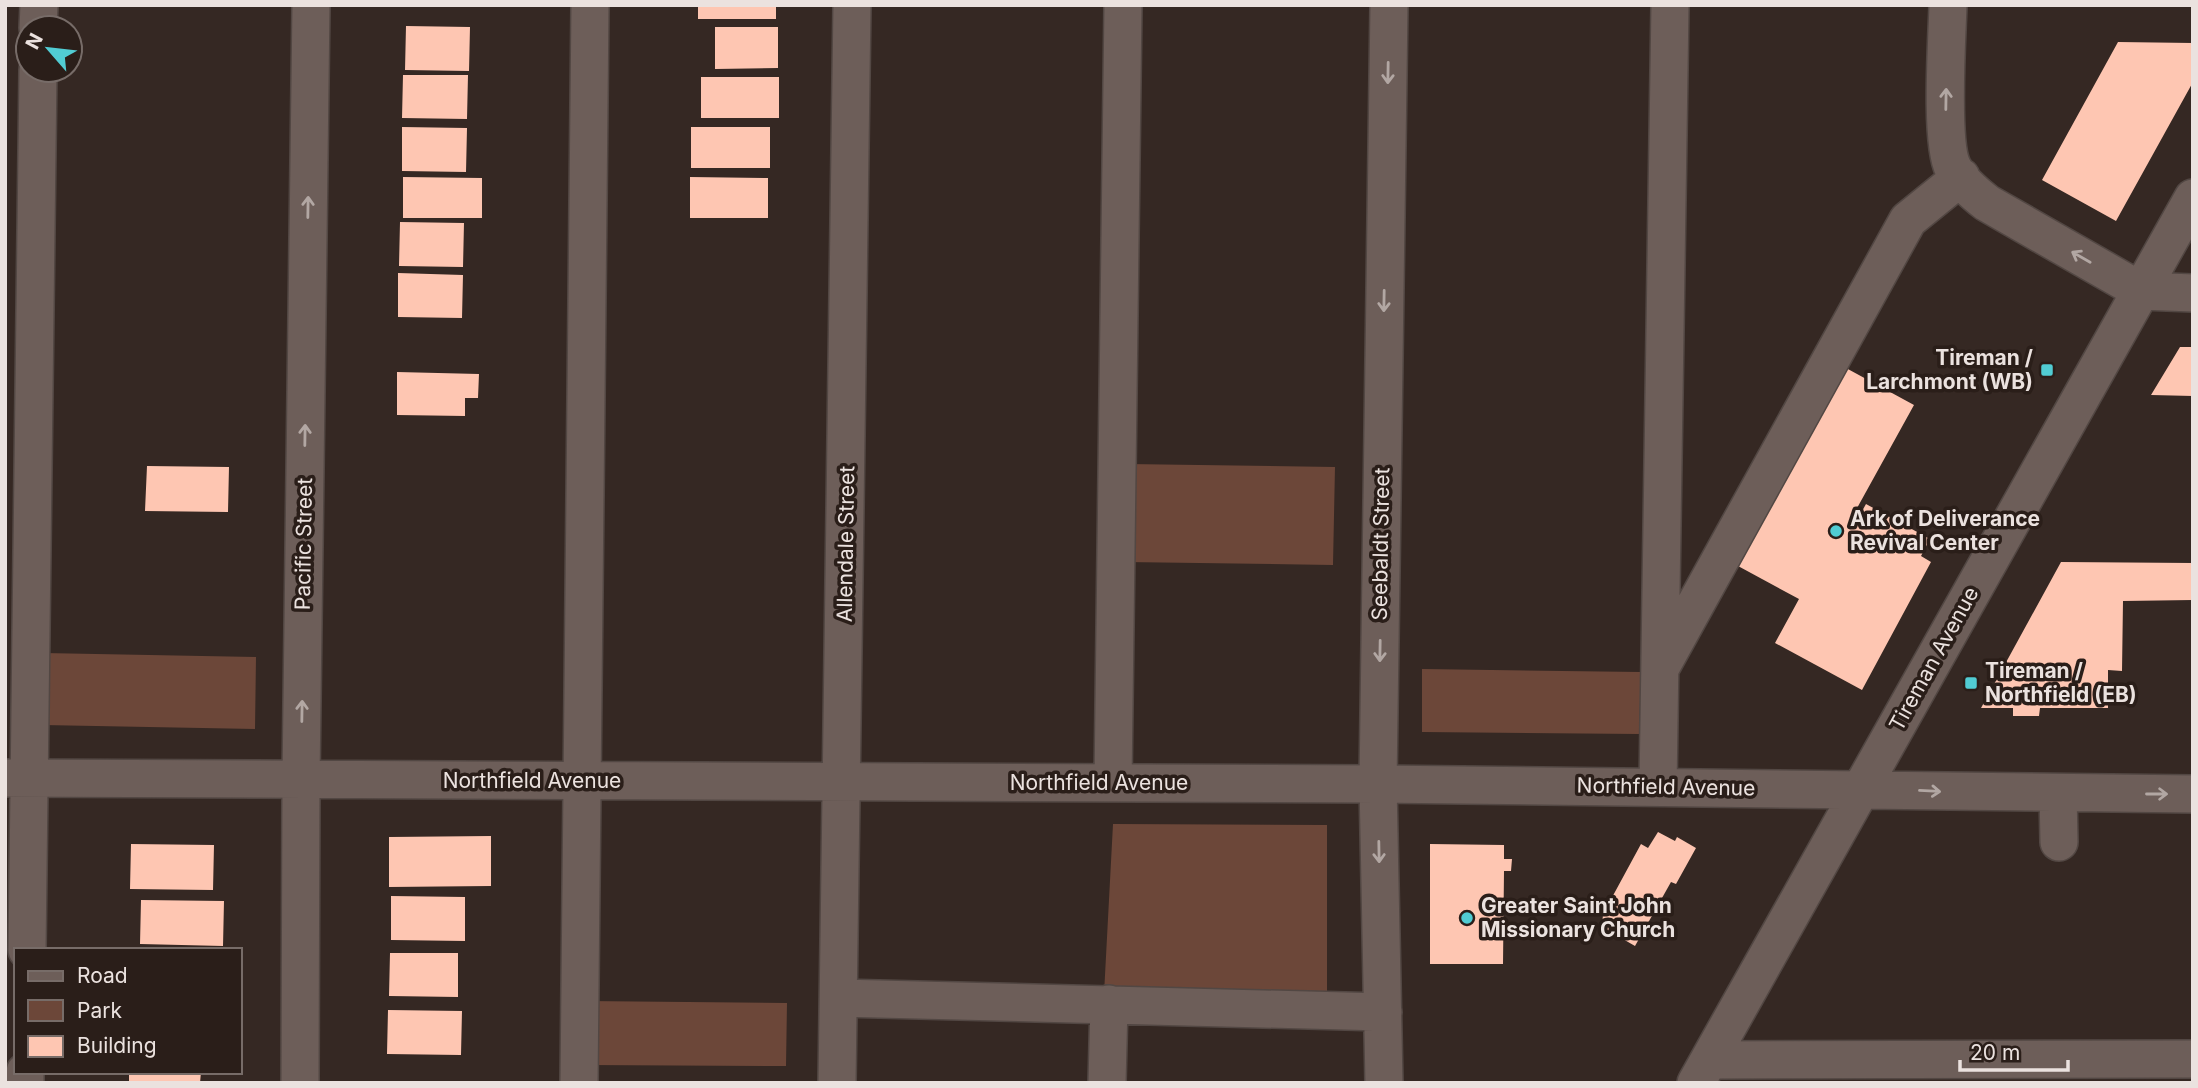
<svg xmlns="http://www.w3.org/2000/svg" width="2198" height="1088" viewBox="0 0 2198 1088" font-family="Inter,sans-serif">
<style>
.green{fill:#6c4739}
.building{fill:#fec6b2}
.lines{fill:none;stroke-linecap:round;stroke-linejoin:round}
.minor-casing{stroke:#524743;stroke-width:40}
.minor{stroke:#6d5e59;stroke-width:37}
.oneway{stroke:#b2a7a3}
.poi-dot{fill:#51ccd3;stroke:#2a1e19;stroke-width:2.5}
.labels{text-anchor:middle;stroke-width:7;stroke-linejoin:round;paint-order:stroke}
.poi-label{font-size:21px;font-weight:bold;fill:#ebe2df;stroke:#2a1e19;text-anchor:start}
.street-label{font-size:21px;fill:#ebe2df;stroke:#2a1e19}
</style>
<rect width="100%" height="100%" fill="#352823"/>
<path class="green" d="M1127 464 1335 467 1333 565 1125 562Z
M43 653 256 657 255 729 42 725Z
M1422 669 1641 672 1639 734 1422 732Z
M1113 824 1327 825V997L1104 994Z
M585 1001 787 1003 786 1066 585 1065Z"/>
<path class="building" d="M698 5H776V19H698Z
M406 26 470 27 469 71 405 70Z
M715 27H778V68L715 69Z
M2118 42 2193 43V82L2116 221 2042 180Z
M403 75H468L467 119 402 118Z
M701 77H779V118H701Z
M402 127 467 128 466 172 402 171Z
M691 127H770V168H691Z
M403 177 482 178V218H403Z
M690 177 768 178V218H690Z
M400 222 464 223 463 267 399 266Z
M398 273 463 275 462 318 398 317Z
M2180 347H2193V396L2151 395Z
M1846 368 1914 405 1851 519 1856 522 1866 504 1930 539 1921 556 1931 562 1862 690 1775 643 1799 599 1738 566Z
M397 372 479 374 478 398H465V416L397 415Z
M147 466 229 467 228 512 145 511Z
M2061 562 2193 563V600L2123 601 2122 671 2108 670V708H2040L2039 716H2013V708H1981Z
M1658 832 1675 841 1677 837 1696 848 1676 884 1671 882 1635 946 1602 927 1603 914 1641 844 1648 848Z
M491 836V886L389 887V837Z
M131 844 214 845 213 890 130 889Z
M1430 844 1504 845V859H1512L1511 871H1504L1503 964H1430Z
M391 896 465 897V941L391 940Z
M141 900 224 901 223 946 140 944Z
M390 953H458V997L389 996Z
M388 1010 462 1011 461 1055 387 1054Z
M129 1072H201L200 1083H129Z"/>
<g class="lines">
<defs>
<path id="minor" d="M1948 5C1947 38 1940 143 1953 168 1961 182 1974 193 1987 203L2141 291 2193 293
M38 28 39 5
M1662 665 1908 220 1961 177
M5 778 1378 784 2193 794
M1113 783 1123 5
M1658 787 1670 5
M2058 793 2059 842
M27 950 38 70
M839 998 1383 1012
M1709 1060 2193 1059
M25 1083V1072
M300 1083 301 780 311 5
M579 1083 590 5
M837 1083 852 5
M1107 1083 1109 1004
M1384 1083 1378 784 1389 5
M1696 1083 2193 198"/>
</defs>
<use href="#minor" class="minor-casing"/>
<use href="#minor" class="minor"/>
</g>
<defs><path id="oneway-shaft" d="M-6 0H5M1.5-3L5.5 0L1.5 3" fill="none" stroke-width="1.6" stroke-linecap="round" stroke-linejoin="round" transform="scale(1.75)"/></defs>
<g class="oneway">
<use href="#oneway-shaft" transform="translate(1388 73) rotate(91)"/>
<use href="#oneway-shaft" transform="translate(1946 99) rotate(-89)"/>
<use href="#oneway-shaft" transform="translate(308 207) rotate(-89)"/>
<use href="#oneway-shaft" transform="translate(2081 257) rotate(-150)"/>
<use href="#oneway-shaft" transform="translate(1384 301) rotate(91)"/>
<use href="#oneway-shaft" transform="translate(305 435) rotate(-89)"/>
<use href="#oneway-shaft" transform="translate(1380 651) rotate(91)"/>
<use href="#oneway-shaft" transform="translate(302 711) rotate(-89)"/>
<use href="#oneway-shaft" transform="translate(1930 791) rotate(3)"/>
<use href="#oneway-shaft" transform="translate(2157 794)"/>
<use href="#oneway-shaft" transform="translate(1379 852) rotate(89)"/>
</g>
<g class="poi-dot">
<rect x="2040" y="363" width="14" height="14" rx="3.5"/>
<circle cx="1836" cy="531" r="7"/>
<rect x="1964" y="676" width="14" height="14" rx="3.5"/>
<circle cx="1467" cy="918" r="7"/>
</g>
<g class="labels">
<g class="poi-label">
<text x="2033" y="365" text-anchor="end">Tireman /<tspan x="2033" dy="24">Larchmont (WB)</tspan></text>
<text x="1850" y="526">Ark of Deliverance<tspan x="1850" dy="24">Revival Center</tspan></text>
<text x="1985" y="678">Tireman /<tspan x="1985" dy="24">Northfield (EB)</tspan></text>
<text x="1481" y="913">Greater Saint John<tspan x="1481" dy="24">Missionary Church</tspan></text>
</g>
<g class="street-label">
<text transform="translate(304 544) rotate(-89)" y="7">Pacific Street</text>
<text transform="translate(846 544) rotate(-89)" y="7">Allendale Street</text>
<text transform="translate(1381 544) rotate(-89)" y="7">Seebaldt Street</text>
<text transform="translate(1934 659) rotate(-61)" y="7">Tireman Avenue</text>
<text x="532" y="788">Northfield Avenue</text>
<text x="1099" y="790">Northfield Avenue</text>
<text transform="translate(1666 787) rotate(1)" y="7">Northfield Avenue</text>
</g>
</g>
<rect width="2198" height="1088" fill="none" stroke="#ebe2df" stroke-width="14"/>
<rect x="14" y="948" width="228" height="126" fill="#2a1e19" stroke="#776c68" stroke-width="2"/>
<rect x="28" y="971" width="35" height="10" fill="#6d5e59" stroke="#776c68" stroke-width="2"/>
<text x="77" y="983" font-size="21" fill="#ebe2df">Road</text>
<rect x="28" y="1000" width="35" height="21" fill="#6c4739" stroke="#776c68" stroke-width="2"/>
<text x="77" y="1018" font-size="21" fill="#ebe2df">Park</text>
<rect x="28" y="1036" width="35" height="21" fill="#fec6b2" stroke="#776c68" stroke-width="2"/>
<text x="77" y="1053" font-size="21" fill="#ebe2df">Building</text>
<g transform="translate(49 49) rotate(298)"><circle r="33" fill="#2a1e19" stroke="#776c68" stroke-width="2"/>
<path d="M0-5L12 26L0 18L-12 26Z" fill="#51ccd3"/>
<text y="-10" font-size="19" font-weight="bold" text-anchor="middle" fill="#ebe2df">N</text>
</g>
<path d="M1960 1060v10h108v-10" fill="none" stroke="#ebe2df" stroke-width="3.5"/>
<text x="1970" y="1060" font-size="21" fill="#ebe2df" stroke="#2a1e19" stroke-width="5" paint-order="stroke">20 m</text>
</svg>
